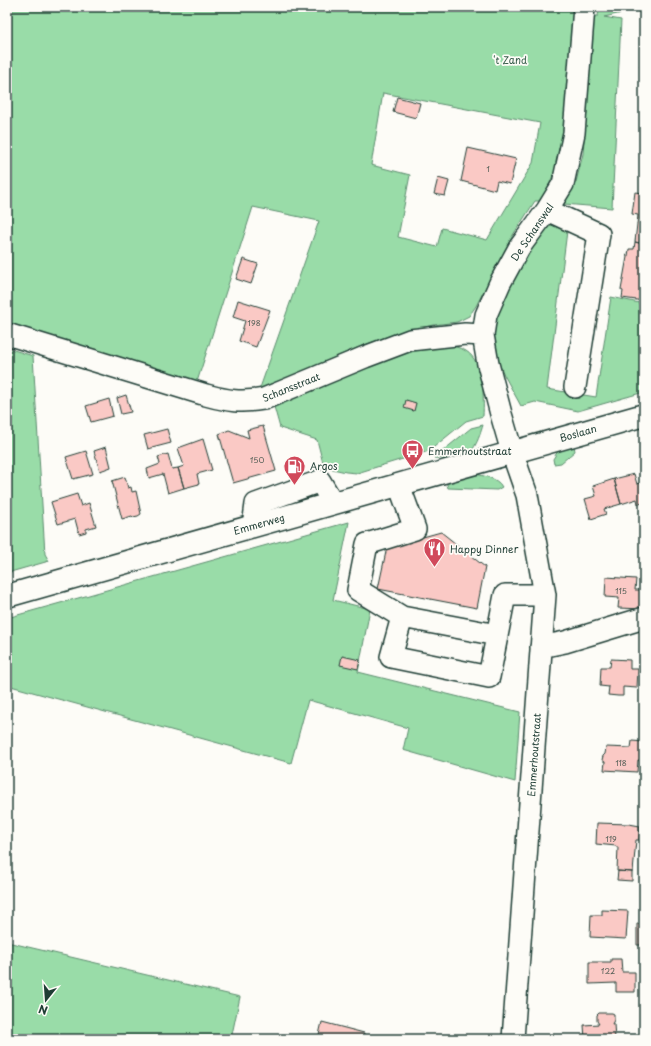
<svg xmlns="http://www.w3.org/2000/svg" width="651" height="1046" viewBox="0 0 651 1046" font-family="'Playpen Sans',sans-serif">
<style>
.green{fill:#99dca8;stroke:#5c8c6e;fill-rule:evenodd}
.building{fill:#fac9c5;stroke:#1f3d34}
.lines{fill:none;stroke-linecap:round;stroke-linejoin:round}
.minor-casing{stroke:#1f3d34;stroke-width:24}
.major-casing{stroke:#1f3d34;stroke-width:25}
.minor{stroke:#fdfcf7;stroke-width:21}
.major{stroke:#fdfcf7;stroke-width:22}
.labels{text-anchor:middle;stroke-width:3.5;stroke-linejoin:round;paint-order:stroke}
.number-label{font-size:8px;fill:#566058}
.park-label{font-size:10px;fill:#375d4b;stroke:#fdfcf7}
.street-label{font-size:10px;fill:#1f3d34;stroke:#fdfcf7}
.poi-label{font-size:10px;fill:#1f3d34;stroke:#fdfcf7;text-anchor:start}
</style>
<rect width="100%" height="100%" fill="#fdfcf7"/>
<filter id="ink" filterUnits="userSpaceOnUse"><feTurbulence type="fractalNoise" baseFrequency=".025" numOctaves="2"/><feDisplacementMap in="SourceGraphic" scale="8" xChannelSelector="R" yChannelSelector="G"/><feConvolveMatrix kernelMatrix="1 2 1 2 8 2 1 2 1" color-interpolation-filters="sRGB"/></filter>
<g filter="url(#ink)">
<path class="green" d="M7 7H576L570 94 558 164 542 201H535L513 235 476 306 469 316 457 322 433 325 393 335 359 347 294 375 260 388 319 221 253 207 196 385 7 326ZM383 93 540 123 533 163 487 240 442 228 437 247 398 237 410 175 371 165Z
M599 7H644V8L604 17 621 20 612 208 564 204 576 182 583 154 593 16H598Z
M549 221 567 231 547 389 596 397 611 297 644 304V392L578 411 535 402 521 406 504 375 499 363 494 334V320L521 261Z
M444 345C452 346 459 347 466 351 484 362 484 398 483 416L466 421 429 451 357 473 346 472 324 467 317 440 280 428 273 403 400 349Z
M7 348 33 356 45 554 49 561 7 573Z
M483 425C479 438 473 458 457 459 450 460 442 458 434 458L471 428Z
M574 446 575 451 561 463 554 464 553 459 558 451Z
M472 473C482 476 497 477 502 487L497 490 448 488 446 481Z
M349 522 333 600 370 609 358 672 520 712 515 782 403 750 408 728 308 700 291 763 7 685V618Z
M7 942 240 997 231 1039H7Z"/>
<path class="building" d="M644 64V79L640 65Z
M397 97 420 103 416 118 393 112Z
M468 148 516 159 510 184 497 181 495 190 461 181Z
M438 178 449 181 445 196 434 194Z
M635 192 644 193V244L635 242 638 215 632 214Z
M635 242 644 244V301L622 298 623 291 621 290 627 257 626 255 628 256 629 249H634Z
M243 259 258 264 251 284 236 279Z
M238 300 270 310 256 347 239 341 245 321 233 317Z
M126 395 131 412 121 414 117 398Z
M109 399 113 416 91 422 86 406Z
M406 400 416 403 414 411 404 408Z
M263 426 276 471 233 483 219 434 229 430 249 438 247 430Z
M167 429 171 443 148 449 144 435Z
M203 439 212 470 197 474 199 484 184 488 178 468 184 466 178 448Z
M106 447 111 467 100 471 94 451Z
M86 451 93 474 73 479 66 457Z
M168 454 172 469 178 468 184 488 168 493 163 474 149 478 147 469 160 464 158 457Z
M634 474 637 484 644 482V503L638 504 637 499 621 504 614 479Z
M125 477 128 488 131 487 132 492 136 491 141 514 138 516 133 517 132 516 122 519 112 481Z
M614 479 621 504 604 509 606 514 591 519 585 499 596 496 593 486Z
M77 494 81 506 89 503 96 526 86 529V532L79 534 75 519 58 524 51 502Z
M441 532 485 567 477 608 378 589 387 547Z
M606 577 636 579 635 590H644L643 609 618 608 619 598 605 597Z
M342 656 360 660 358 669 340 665Z
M611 659 630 660V669H638L637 688 623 687V696H618L608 695 609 687 600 686 601 667H610Z
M632 741 644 742V761L638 760 637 772 604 770 605 762 602 760 603 756 605 754 606 747 631 748Z
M597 823 629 824 640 826 639 840H636L633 872 617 871 618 847H616V846L596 844Z
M618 871 632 872V881L617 880Z
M602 910 628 911 626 939 590 937 591 915H602Z
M637 924H644V945H637Z
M611 959H621L622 972H635V992H616V983L589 984V962H611Z
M640 978H644V987H641Z
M599 1013H612L614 1014V1020L612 1024H614L615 1039H585L584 1025 599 1024 597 1021V1015Z
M322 1022 364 1033 363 1039H318Z"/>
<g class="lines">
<defs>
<path id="minor" d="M547 210 599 234 575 387
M7 334 206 395C228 401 241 403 264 399L365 357 410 340 465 334 483 335
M399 485 415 529 367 544 358 590 402 617 497 635
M253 526 256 504 320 481 333 503
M402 617 391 657 489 677 505 595H545
M541 647 565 642 644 618
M513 1039 545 595 527 495 512 452 501 414 488 364 483 335 486 315 500 283 519 248 547 210 563 184 574 133 584 7"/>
<path id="major" d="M7 596 644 415"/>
</defs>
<use href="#minor" class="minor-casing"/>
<use href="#major" class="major-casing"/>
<use href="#minor" class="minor"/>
<use href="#major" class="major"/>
</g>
</g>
<defs>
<symbol id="bus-pin" viewBox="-11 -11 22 30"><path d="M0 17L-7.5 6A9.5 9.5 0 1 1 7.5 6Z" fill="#d1495b" stroke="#fdfcf7"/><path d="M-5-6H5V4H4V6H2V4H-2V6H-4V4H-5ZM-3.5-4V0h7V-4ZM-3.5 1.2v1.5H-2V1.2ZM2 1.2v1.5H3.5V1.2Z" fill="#fff"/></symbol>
<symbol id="fuel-pin" viewBox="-11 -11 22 30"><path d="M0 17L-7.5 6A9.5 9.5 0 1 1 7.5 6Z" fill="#d1495b" stroke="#fdfcf7"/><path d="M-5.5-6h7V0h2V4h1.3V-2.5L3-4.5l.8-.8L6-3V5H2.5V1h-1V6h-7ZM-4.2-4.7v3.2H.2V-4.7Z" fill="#fff"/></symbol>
<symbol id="restaurant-pin" viewBox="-11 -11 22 30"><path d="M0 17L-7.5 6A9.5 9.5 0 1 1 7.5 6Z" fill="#d1495b" stroke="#fdfcf7"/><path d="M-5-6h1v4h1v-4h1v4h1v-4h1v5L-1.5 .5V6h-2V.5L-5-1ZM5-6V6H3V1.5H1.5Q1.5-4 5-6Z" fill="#fff"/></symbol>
</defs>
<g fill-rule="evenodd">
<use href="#bus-pin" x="400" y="438" width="25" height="34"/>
<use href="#fuel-pin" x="282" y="454" width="25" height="34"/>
<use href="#restaurant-pin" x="422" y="536" width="25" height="34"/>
</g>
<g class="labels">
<g class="number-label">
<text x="488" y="172">1</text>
<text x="254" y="326">198</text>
<text x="257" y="463">150</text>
<text x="621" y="594">115</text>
<text x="621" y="766">118</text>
<text x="611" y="842">119</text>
<text x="608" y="974">122</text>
</g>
<g class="park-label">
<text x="510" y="64">'t Zand</text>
</g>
<g class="street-label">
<text transform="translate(532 232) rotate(-56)" y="4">De Schanswal</text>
<text transform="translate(291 387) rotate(-22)" y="4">Schansstraat</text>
<text transform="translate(578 433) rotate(-16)" y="4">Boslaan</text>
<text transform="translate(259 524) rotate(-16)" y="4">Emmerweg</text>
<text transform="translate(534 755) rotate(-86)" y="4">Emmerhoutstraat</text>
</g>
<g class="poi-label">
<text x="428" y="455">Emmerhoutstraat</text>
<text x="310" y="470">Argos</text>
<text x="450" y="553">Happy Dinner</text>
</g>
</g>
<rect width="651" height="1046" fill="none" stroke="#fdfcf7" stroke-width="24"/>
<rect x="12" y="12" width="627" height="1022" fill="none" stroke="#1f3d34" stroke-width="1.5" filter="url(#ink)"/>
<g transform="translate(46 1000) rotate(197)" stroke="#fdfcf7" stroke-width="3" paint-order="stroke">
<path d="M0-3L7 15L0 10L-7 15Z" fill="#1f3d34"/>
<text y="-6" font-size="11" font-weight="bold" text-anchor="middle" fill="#1f3d34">N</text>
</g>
</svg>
